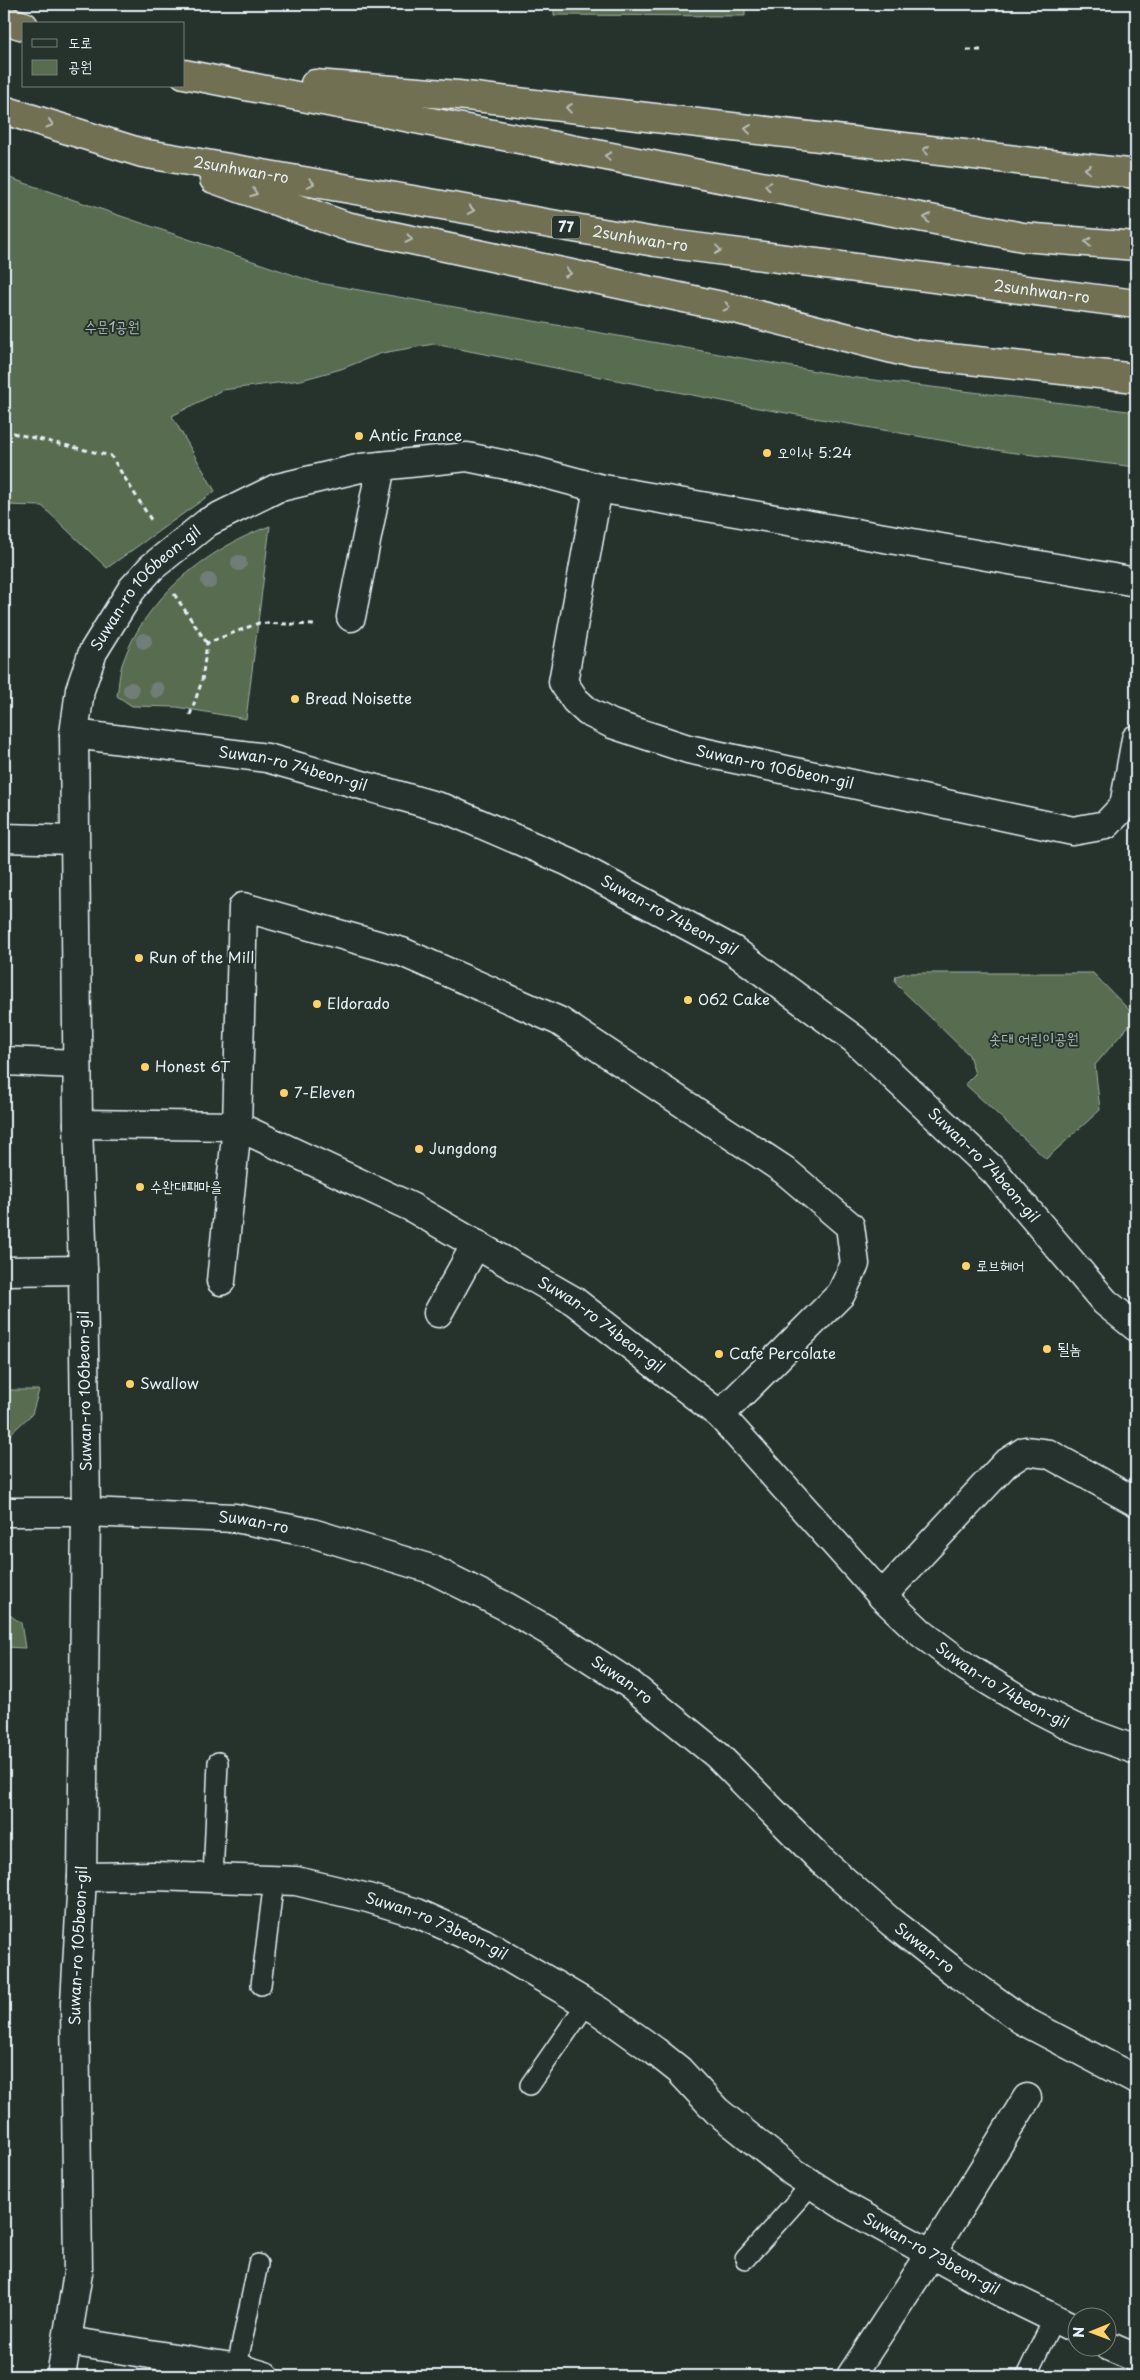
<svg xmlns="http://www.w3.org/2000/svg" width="1140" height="2380" viewBox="0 0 1140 2380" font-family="'Playpen Sans','Poor Story',sans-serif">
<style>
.green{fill:#586c50;stroke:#a0aea4}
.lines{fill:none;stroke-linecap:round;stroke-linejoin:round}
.service-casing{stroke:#e8f1f8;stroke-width:22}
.pedestrian-casing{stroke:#e8f1f8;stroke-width:31}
.minor-casing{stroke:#e8f1f8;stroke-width:31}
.secondary-casing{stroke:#e8f1f8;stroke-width:31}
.trunk-casing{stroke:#e8f1f8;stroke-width:31}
.path{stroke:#e8f1f8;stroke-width:3;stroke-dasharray:5 4;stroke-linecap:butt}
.service{stroke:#26332d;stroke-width:19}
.pedestrian{stroke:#26332d;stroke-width:28}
.minor{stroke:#26332d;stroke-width:28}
.secondary{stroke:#26332d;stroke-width:28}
.trunk{stroke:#716f52;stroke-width:28}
.tree{fill:#717e78}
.oneway{stroke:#b8bdb6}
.poi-dot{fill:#ffd166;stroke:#26332d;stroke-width:2}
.labels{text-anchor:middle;stroke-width:4;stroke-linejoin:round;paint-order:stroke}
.shield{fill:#26332d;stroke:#aeb8bb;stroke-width:1}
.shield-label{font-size:14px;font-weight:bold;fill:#e8f1f8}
.street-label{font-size:15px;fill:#e8f1f8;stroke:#26332d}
.park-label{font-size:15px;fill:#aebcb5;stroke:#26332d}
.poi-label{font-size:15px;fill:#e8f1f8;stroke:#26332d;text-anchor:start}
</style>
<rect width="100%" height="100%" fill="#26332d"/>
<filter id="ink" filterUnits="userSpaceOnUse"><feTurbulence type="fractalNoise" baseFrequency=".02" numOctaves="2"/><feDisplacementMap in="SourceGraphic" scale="10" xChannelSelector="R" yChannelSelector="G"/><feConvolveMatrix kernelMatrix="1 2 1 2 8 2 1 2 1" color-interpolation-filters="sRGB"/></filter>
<g filter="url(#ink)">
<path class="green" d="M554 4H745V16L554 15Z
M4 176 314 282 849 377 1136 412V467L1008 452 758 408 434 344 382 353 341 369 301 380 222 390 172 416 215 491 107 568 42 506 4 505Z
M270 526 246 719 177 707 132 706 117 696C119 685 119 672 123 662 145 598 208 548 270 526Z
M906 973H1093L1136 1017 1095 1065 1100 1110 1046 1159 965 1084 975 1074 969 1055 898 986 895 981 896 976Z
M4 1390H39L32 1414 8 1436H4Z
M4 1611 21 1623 25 1648 4 1647Z"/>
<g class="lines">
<defs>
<path id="service" d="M213 1879 218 1762
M261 1985 274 1880
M530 2085 587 2003
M745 2259 812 2184
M235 2376 258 2264
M1026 2376 1054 2318"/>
<path id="pedestrian" d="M851 2376 931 2254 1027 2098"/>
<g id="minor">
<path id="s1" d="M598 488 563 682 575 700 588 712 612 724 688 749 1073 831 1106 825 1124 806 1136 739"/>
<path d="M351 617 381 466"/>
<path id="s2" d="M74 734 267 758 446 809 569 862 733 950 854 1039 995 1172 1105 1302 1136 1327"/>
<path d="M4 838 74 840"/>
<path d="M4 1061 77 1064"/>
<path id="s3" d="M78 1124 237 1126 411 1207 574 1301 720 1415 882 1596 921 1633 966 1667 1022 1701 1073 1727 1136 1750"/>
<path d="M4 1271 83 1270"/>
<path d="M221 1281 237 1126 243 907 402 952 559 1021 784 1170 850 1226 855 1264 841 1294 720 1415"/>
<path d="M438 1313 476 1244"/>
<path d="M882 1596 1005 1464 1025 1451 1049 1454 1136 1502"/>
<path id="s4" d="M82 1877 154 1876 296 1881 368 1898 417 1913 484 1943 599 2011 655 2051 679 2070 717 2111 793 2172 848 2208 1002 2293 1078 2330"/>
<path d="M68 2341 238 2368 265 2376"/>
<path d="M1108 2346 1136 2358"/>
<path id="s5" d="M61 2376 78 2273 75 2003 82 1877 86 1512 83 1270 78 1124 74 734 80 690 93 652 132 589 152 567 208 522 277 488 361 468 467 457 531 470 598 488 1136 582"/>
</g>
<g id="secondary">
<path id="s6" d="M4 1512H86L235 1518 312 1533 431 1569 505 1606 547 1630 631 1685 717 1755 822 1861 891 1922 955 1972 1022 2020 1136 2080"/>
</g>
<g id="trunk">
<path d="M4 20 24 26"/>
<path d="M184 74 1023 237 1136 246"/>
<path d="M315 84 458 95 1136 174"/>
<path id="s7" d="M4 110 142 153 655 242 1136 304"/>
<path d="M214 179 346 226 731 308 912 354 1136 378"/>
</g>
</defs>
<use href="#service" class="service-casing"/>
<use href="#pedestrian" class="pedestrian-casing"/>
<use href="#minor" class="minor-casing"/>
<use href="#secondary" class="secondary-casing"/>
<use href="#trunk" class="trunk-casing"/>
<path class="path" d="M967 50H983
M4 431 111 456 153 523
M174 594 207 643
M190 715 202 681 207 643 259 623 317 625"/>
<use href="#service" class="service"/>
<use href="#pedestrian" class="pedestrian"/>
<use href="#minor" class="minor"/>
<use href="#secondary" class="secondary"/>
<use href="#trunk" class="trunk"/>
</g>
<g class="tree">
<circle cx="239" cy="563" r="8"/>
<circle cx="209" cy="581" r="8"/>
<circle cx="144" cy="641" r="8"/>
<circle cx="131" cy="690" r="8"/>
<circle cx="157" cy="690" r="8"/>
</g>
<defs><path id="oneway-chevron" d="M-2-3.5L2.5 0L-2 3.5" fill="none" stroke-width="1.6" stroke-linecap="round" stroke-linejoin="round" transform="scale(1.25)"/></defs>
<g class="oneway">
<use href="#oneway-chevron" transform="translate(569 108) rotate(-173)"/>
<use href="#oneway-chevron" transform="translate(50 124) rotate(17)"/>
<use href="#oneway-chevron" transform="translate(748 129) rotate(-173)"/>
<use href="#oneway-chevron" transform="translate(926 150) rotate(-173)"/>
<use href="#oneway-chevron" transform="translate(608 156) rotate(-169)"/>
<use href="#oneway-chevron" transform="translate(1088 169) rotate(-174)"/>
<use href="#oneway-chevron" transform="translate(311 183) rotate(10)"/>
<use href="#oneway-chevron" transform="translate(768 186) rotate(-169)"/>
<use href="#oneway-chevron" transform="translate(254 193) rotate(20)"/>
<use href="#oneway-chevron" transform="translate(471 210) rotate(10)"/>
<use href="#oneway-chevron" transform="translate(927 218) rotate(-169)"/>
<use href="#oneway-chevron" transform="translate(409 239) rotate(12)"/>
<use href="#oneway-chevron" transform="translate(1088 242) rotate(-176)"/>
<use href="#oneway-chevron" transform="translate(718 250) rotate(7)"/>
<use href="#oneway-chevron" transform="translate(568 273) rotate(12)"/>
<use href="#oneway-chevron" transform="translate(727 307) rotate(13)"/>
</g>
</g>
<g class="poi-dot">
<circle cx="359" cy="436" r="5"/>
<circle cx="767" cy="453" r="5"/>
<circle cx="295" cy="699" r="5"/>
<circle cx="139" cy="958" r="5"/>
<circle cx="688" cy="1000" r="5"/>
<circle cx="317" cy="1004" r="5"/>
<circle cx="145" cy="1067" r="5"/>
<circle cx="284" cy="1093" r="5"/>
<circle cx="419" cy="1149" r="5"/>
<circle cx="140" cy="1187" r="5"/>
<circle cx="966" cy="1266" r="5"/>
<circle cx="1047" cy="1349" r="5"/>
<circle cx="719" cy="1354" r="5"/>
<circle cx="130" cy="1384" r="5"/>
</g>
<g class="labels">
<rect class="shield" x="552" y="215.5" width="28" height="23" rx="4"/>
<g class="shield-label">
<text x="566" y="232">77</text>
</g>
<g class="street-label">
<text dy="5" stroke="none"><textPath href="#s7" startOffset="245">2sunhwan-ro</textPath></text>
<text dy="5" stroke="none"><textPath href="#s7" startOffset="650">2sunhwan-ro</textPath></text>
<text dy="5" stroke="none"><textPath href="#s7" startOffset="1055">2sunhwan-ro</textPath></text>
<text dy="5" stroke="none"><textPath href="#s5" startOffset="1812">Suwan-ro 106beon-gil</textPath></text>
<text dy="5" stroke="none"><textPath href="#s1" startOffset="432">Suwan-ro 106beon-gil</textPath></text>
<text dy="5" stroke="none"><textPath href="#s2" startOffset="222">Suwan-ro 74beon-gil</textPath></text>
<text dy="5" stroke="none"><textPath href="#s2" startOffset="628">Suwan-ro 74beon-gil</textPath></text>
<text dy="5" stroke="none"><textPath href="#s2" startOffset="1032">Suwan-ro 74beon-gil</textPath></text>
<text dy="5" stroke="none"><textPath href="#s3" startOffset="575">Suwan-ro 74beon-gil</textPath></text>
<text transform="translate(85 1391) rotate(-91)" y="5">Suwan-ro 106beon-gil</text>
<text dy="5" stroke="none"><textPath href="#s6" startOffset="250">Suwan-ro</textPath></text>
<text dy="5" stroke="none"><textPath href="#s6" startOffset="655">Suwan-ro</textPath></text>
<text dy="5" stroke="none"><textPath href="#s3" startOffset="1118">Suwan-ro 74beon-gil</textPath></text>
<text dy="5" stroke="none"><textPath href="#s4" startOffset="362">Suwan-ro 73beon-gil</textPath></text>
<text dy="5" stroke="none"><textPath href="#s5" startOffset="432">Suwan-ro 105beon-gil</textPath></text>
<text dy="5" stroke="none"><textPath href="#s6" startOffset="1060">Suwan-ro</textPath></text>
<text dy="5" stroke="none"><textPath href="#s4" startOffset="960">Suwan-ro 73beon-gil</textPath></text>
</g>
<g class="park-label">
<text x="112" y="332">수문1공원</text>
<text x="1034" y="1044">솟대 어린이공원</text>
</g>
<g class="poi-label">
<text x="369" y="441">Antic France</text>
<text x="777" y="458">오이사 5:24</text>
<text x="305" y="704">Bread Noisette</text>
<text x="149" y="963">Run of the Mill</text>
<text x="698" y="1005">062 Cake</text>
<text x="327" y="1009">Eldorado</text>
<text x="155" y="1072">Honest 6T</text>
<text x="294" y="1098">7-Eleven</text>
<text x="429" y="1154">Jungdong</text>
<text x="150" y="1192">수완대패마을</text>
<text x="976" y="1271">로브헤어</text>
<text x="1057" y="1354">될놈</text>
<text x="729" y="1359">Cafe Percolate</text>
<text x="140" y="1389">Swallow</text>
</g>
</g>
<rect width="1140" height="2380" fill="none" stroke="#26332d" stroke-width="20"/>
<rect x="10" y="10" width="1120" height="2360" fill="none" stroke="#e8f1f8" stroke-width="2" filter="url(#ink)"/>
<rect x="22" y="22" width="162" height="65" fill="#26332d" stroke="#747f7e"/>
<rect x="32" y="39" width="25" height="8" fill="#26332d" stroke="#747f7e"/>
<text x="68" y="48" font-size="15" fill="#e8f1f8">도로</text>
<rect x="32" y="60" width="25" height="15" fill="#586c50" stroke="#747f7e"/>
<text x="68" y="72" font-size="15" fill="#e8f1f8">공원</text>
<g transform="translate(1092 2332) rotate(269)"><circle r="24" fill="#26332d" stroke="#747f7e"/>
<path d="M0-4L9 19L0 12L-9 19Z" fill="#ffd166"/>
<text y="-8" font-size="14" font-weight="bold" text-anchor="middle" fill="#e8f1f8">N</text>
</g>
</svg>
